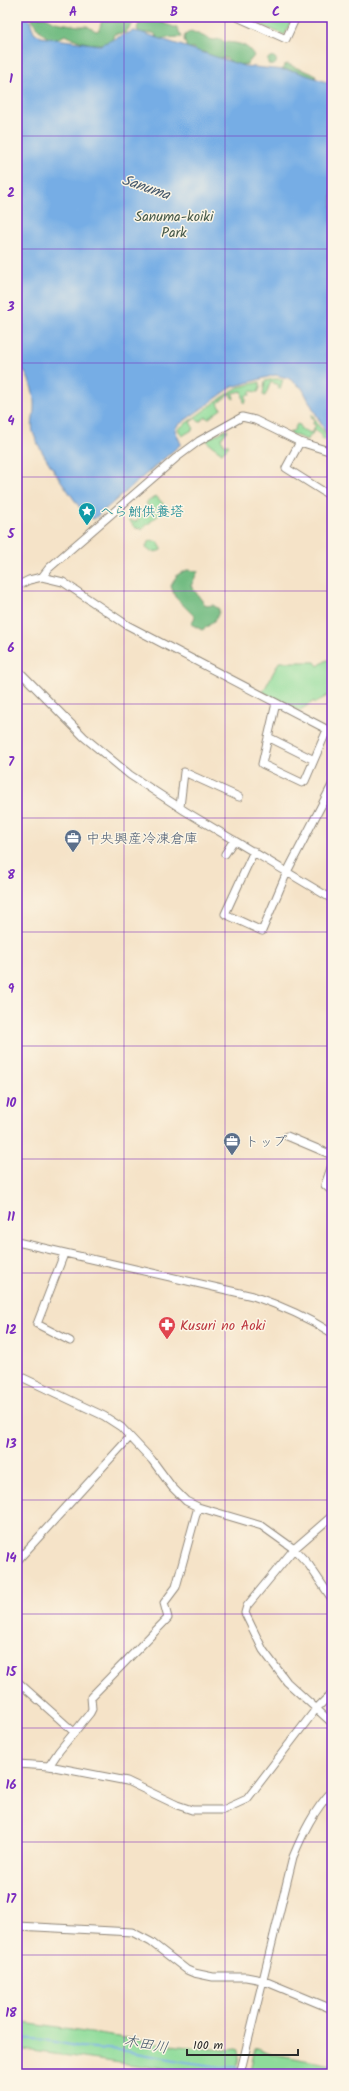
<svg xmlns="http://www.w3.org/2000/svg" width="349" height="2091" viewBox="0 0 349 2091" font-family="Kalam,'Klee One',sans-serif">
<style>
.green{fill:#8edc9a;stroke:#5c8462}
.forest{fill:#72bc82;stroke:#4e7456}
.water{fill:#76ade5;stroke:#506c88}
.lines{fill:none;stroke-linecap:round;stroke-linejoin:round}
.stream{stroke:#76ade5;stroke-width:2}
.minor-casing{stroke:#90877a;stroke-width:9}
.minor{stroke:#fff;stroke-width:7}
.grid{fill:none;stroke:#7b2cbf;stroke-width:1;stroke-opacity:0.55}
.labels{text-anchor:middle;stroke-width:3;stroke-linejoin:round;paint-order:stroke}
.park-label{font-size:14px;fill:#445747;stroke:#fcf5e5}
.culture-label{font-size:14px;fill:#0d838f;stroke:#fcf5e5;text-anchor:start}
.service-label{font-size:14px;fill:#4e5e75;stroke:#fcf5e5;text-anchor:start}
.health-label{font-size:14px;fill:#be3a42;stroke:#fcf5e5;text-anchor:start}
.water-label{font-size:15px;font-style:italic;fill:#45586c;stroke:#fcf5e5}
.neatline{fill:none;stroke:#7b2cbf;stroke-width:1.5}
.grid-label{font-size:13px;text-anchor:middle;font-weight:bold;fill:#7b2cbf}
</style>
<rect width="100%" height="100%" fill="#fcf5e5"/>
<filter id="ink" filterUnits="userSpaceOnUse"><feTurbulence type="fractalNoise" baseFrequency=".025" numOctaves="2"/><feDisplacementMap in="SourceGraphic" scale="8" xChannelSelector="R" yChannelSelector="G"/><feConvolveMatrix kernelMatrix="1 2 1 2 8 2 1 2 1" color-interpolation-filters="sRGB"/></filter>
<filter id="wash" filterUnits="userSpaceOnUse"><feTurbulence type="fractalNoise" baseFrequency=".012" numOctaves="4" result="noise"/><feDisplacementMap in="SourceGraphic" scale="16" xChannelSelector="R" yChannelSelector="G"/><feGaussianBlur stdDeviation="0.9" result="paint"/><feColorMatrix in="noise" values="0 0 0 0 0 0 0 0 0 0 0 0 0 0 0 0 0 1.4 0 .05"/><feComposite in="paint" operator="in"/></filter>
<g filter="url(#wash)">
<rect width="100%" height="100%" fill="#f5e3c8"/>
<path class="green" d="M109 17H140L126 23 106 26Z
M260 17H293L285 35 258 24Z
M274 379H283L280 389 278 388 279 385 271 382 265 396 263 395 265 381Z
M260 382V388L258 392 250 391V395H246V402L244 403 242 391 233 393 234 399 231 397V393L218 403 221 409 208 419 206 417 199 422 196 418 190 422 194 429 182 436 178 429 230 392 239 387Z
M312 414 318 425 327 435V440L321 438 322 435 315 430 307 440 289 433 294 430 297 424 300 425 301 429 311 433 316 425 313 424 314 418 311 417Z
M225 430H228L221 439 226 446 227 444 229 446 222 453 207 442 208 439Z
M156 496 167 508 142 529 135 528 128 519 135 522 139 519 138 517 144 513 142 511 149 507 146 503Z
M151 540 158 542 161 547V550C155 553 150 552 146 548L147 544Z
M327 660 332 661V693L315 703 314 701 299 711 263 692 279 662H315L318 666Z
M17 2022 179 2046 224 2050 237 2049 239 2056 236 2074H201L17 2049Z
M258 2048 273 2054 332 2065V2074H249L255 2049Z"/>
<path class="forest" d="M31 17H46L55 22 78 26H87L96 31 99 30 103 17H109L107 22 126 21 128 19 127 17H159L160 22 177 28 182 37 164 38 159 40 154 33H140L137 29 139 23 135 21 125 33 114 34 112 41C95 48 81 42 65 35 49 46 37 30 31 17Z
M191 31 212 40 221 39 224 42C236 43 248 43 254 56L247 64 236 65 226 58H215L204 52H197L194 48H187L184 39 185 35Z
M267.5 61a4.5 4.5 0 1 1 9 0a4.5 4.5 0 1 1-9 0Z
M288 64C297 69 306 70 315 75L316 78 283 69 284 65Z
M187 570 198 571 191 586 206 606 213 605 219 609C219 619 210 625 202 630L191 624 195 617 175 597 171 586 177 575Z"/>
<path class="water" d="M17 17H28L34 32 41 37 100 45 133 31 140 32 244 66 295 71 332 84V438L325 431 302 388 288 378 275 375 232 387 177 426 175 430 181 444 94 519 85 515C71 494 40 455 33 432 31 424 34 416 34 408 35 393 29 373 17 363Z"/>
<g class="lines">
<path class="stream" d="M17 2038 46 2040 80 2047 120 2050 186 2062 222 2067 234 2066 271 2074"/>
</g>
</g>
<g filter="url(#ink)">
<g class="lines">
<defs>
<path id="minor" d="M237 17 286 39 296 17
M300 442 286 468 332 497
M42 577 49 568 176 458 199 441 242 417 255 420 300 442 332 452
M17 586 29 580 42 577 63 582 127 625 332 732
M17 669 84 737 130 775 185 811 332 899
M276 703 262 764 302 783 305 781 327 730
M268 737 314 760
M180 807 184 772 239 797
M254 851 225 914 262 931 287 872 332 785
M225 854 234 840
M287 1136 332 1155
M332 1165 325 1185 332 1191
M17 1242 253 1296C282 1306 307 1317 332 1333
M64 1254 37 1324 70 1341
M17 1375 104 1416 121 1427 152 1460 172 1487 186 1501 198 1507 262 1526 294 1549 309 1565 332 1599
M332 1516 294 1549 247 1606 245 1613 263 1650 287 1682 332 1723
M17 1561 130 1437
M17 1681 74 1732
M17 1764 49 1766 127 1781 177 1805 192 1810H223L247 1799 316 1709 332 1693
M49 1766 59 1751 90 1713 92 1709 91 1697 168 1618 164 1603 176 1587 198 1507
M17 1926 132 1932 151 1942 187 1970 194 1973 213 1977H246L262 1980 332 2009
M240 2074 293 1857C303 1833 314 1810 332 1791"/>
</defs>
<use href="#minor" class="minor-casing"/>
<use href="#minor" class="minor"/>
</g>
</g>
<path class="grid" d="M124 17V2074M225 17V2074M17 136H332M17 249H332M17 363H332M17 477H332M17 591H332M17 704H332M17 818H332M17 932H332M17 1046H332M17 1159H332M17 1273H332M17 1387H332M17 1500H332M17 1614H332M17 1728H332M17 1842H332M17 1955H332"/>
<defs>
<symbol id="sight-pin" viewBox="-11 -11 22 30"><path d="M0 17L-7.5 6A9.5 9.5 0 1 1 7.5 6Z" fill="#0f9aa8" stroke="#fcf5e5"/><path d="M0-6L1.8-2.2L6-1.7L2.9 1.2L3.7 5.4L0 3.3L-3.7 5.4L-2.9 1.2L-6-1.7L-1.8-2.2Z" fill="#fff"/></symbol>
<symbol id="office-pin" viewBox="-11 -11 22 30"><path d="M0 17L-7.5 6A9.5 9.5 0 1 1 7.5 6Z" fill="#5c6f8a" stroke="#fcf5e5"/><path d="M-6-3h4V-5.5h4V-3h4V5H-6ZM-1-4.5V-3h2v-1.5ZM-6 0V1H6V0Z" fill="#fff"/></symbol>
<symbol id="pharmacy-pin" viewBox="-11 -11 22 30"><path d="M0 17L-7.5 6A9.5 9.5 0 1 1 7.5 6Z" fill="#e0444e" stroke="#fcf5e5"/><path d="M-2-6h4v4h4v4h-4v4h-4v-4h-4v-4h4Z" fill="#fff"/></symbol>
</defs>
<g fill-rule="evenodd">
<use href="#sight-pin" x="77" y="501" width="20" height="27"/>
<use href="#office-pin" x="63" y="828" width="20" height="27"/>
<use href="#office-pin" x="222" y="1131" width="20" height="27"/>
<use href="#pharmacy-pin" x="157" y="1315" width="20" height="27"/>
</g>
<g class="labels">
<g class="park-label">
<text x="174" y="221">Sanuma-koiki<tspan x="174" dy="16">Park</tspan></text>
</g>
<g class="culture-label">
<text x="100" y="516">へら鮒供養塔</text>
</g>
<g class="service-label">
<text x="86" y="843">中央興産冷凍倉庫</text>
<text x="245" y="1146">トップ</text>
</g>
<g class="health-label">
<text x="180" y="1330">Kusuri no Aoki</text>
</g>
<g class="water-label">
<text transform="translate(146 187) rotate(19)" y="5">Sanuma</text>
<text transform="translate(146 2044) rotate(10)" y="5">木田川</text>
</g>
</g>
<rect width="349" height="2091" fill="none" stroke="#fcf5e5" stroke-width="44"/>
<path d="M187 2049v6h111v-6" fill="none" stroke="#2b2b2b" stroke-width="2"/>
<text x="193" y="2049" font-size="12" fill="#2b2b2b" stroke="#fcf5e5" stroke-width="3" paint-order="stroke">100 m</text>
<rect x="22" y="22" width="305" height="2047" class="neatline"/>
<g class="grid-label">
<text x="73" y="16">A</text>
<text x="174" y="16">B</text>
<text x="276" y="16">C</text>
<text x="11" y="83">1</text>
<text x="11" y="197">2</text>
<text x="11" y="311">3</text>
<text x="11" y="425">4</text>
<text x="11" y="538">5</text>
<text x="11" y="652">6</text>
<text x="11" y="766">7</text>
<text x="11" y="879">8</text>
<text x="11" y="993">9</text>
<text x="11" y="1107">10</text>
<text x="11" y="1221">11</text>
<text x="11" y="1334">12</text>
<text x="11" y="1448">13</text>
<text x="11" y="1562">14</text>
<text x="11" y="1676">15</text>
<text x="11" y="1789">16</text>
<text x="11" y="1903">17</text>
<text x="11" y="2017">18</text>
</g>
</svg>
